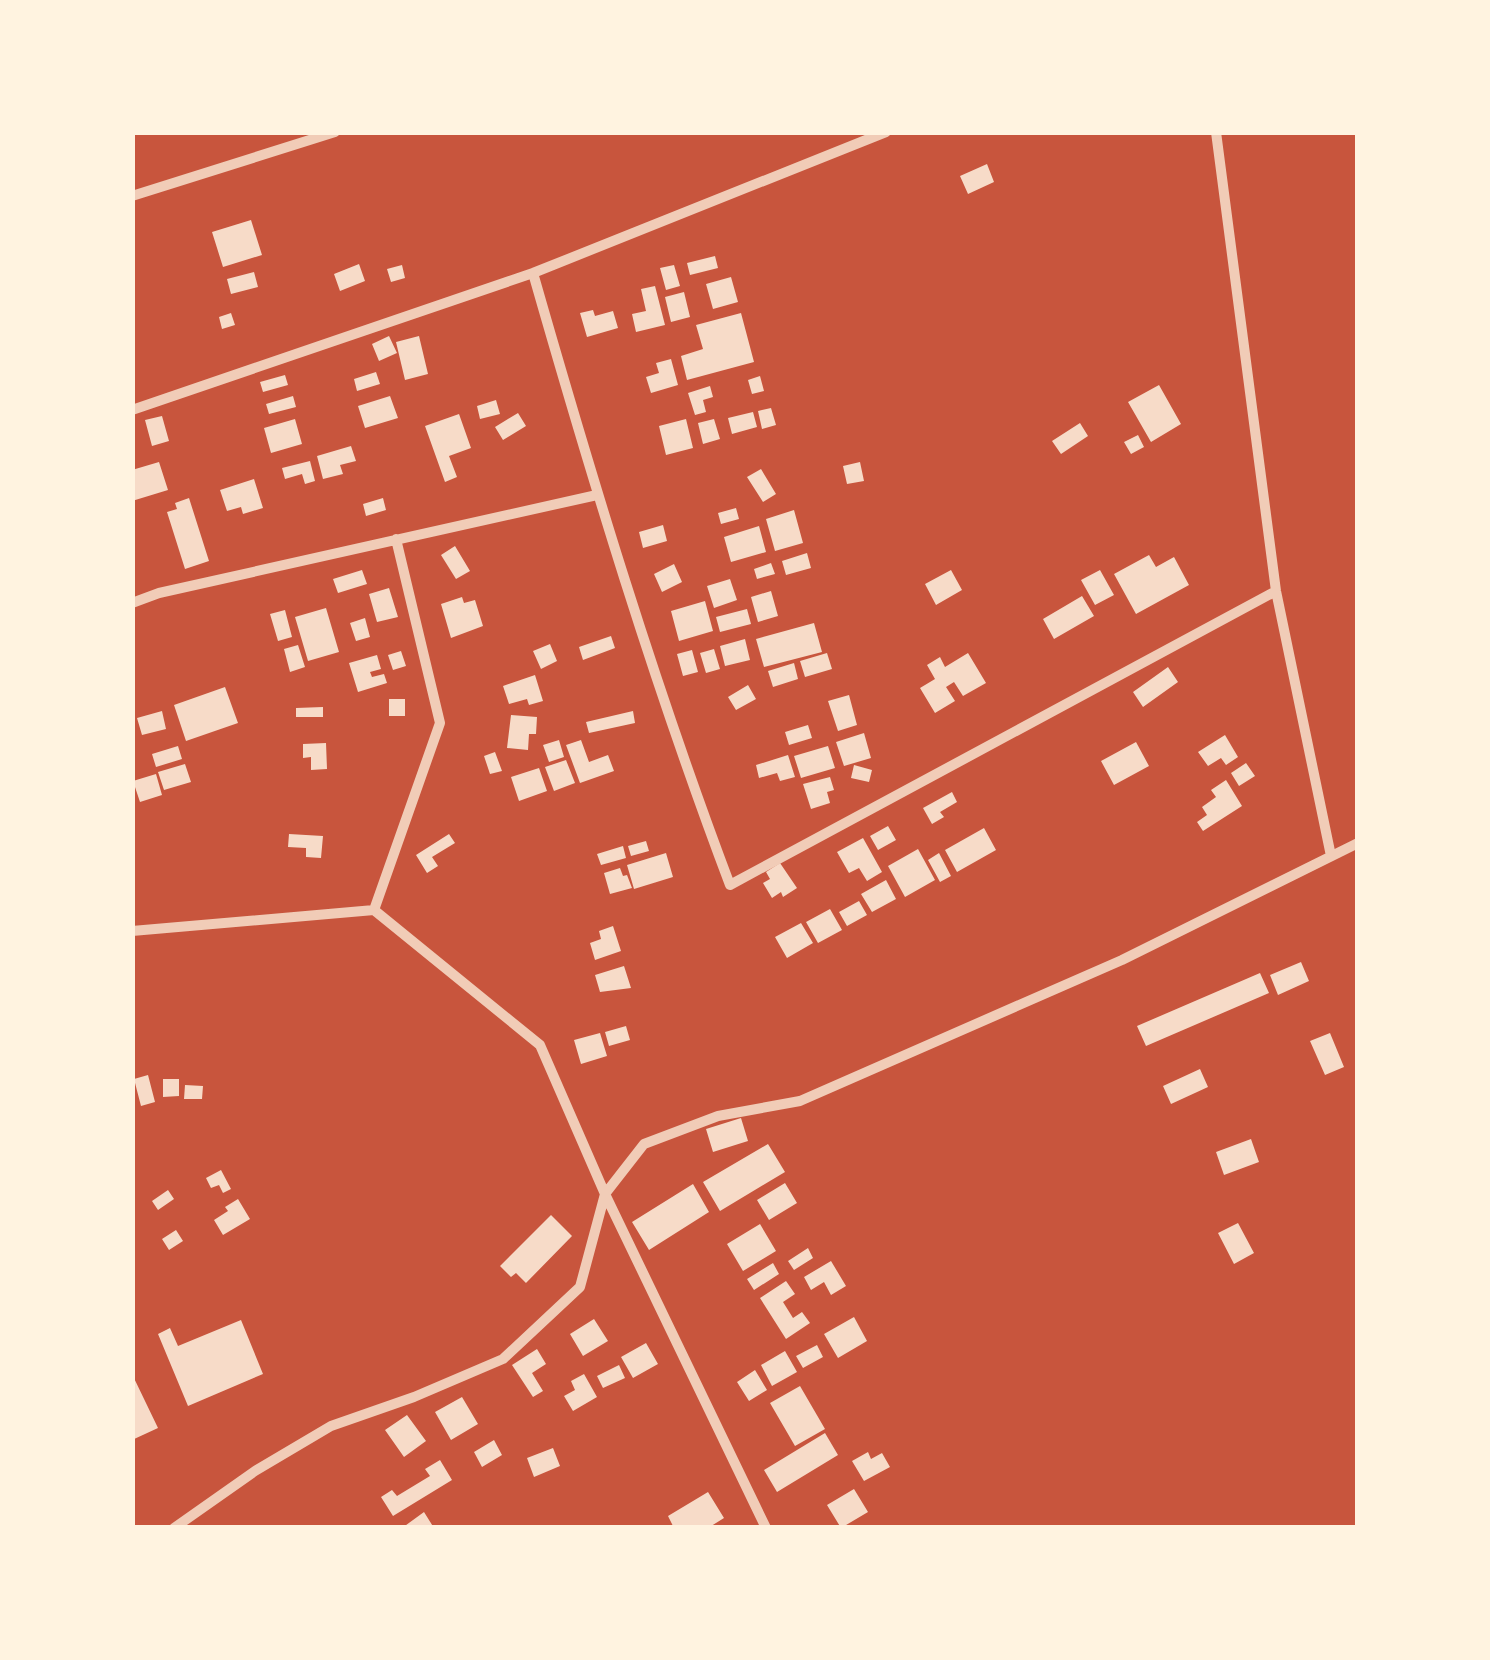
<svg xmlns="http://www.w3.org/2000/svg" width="1490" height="1660" viewBox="0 0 1490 1660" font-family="'Asap Condensed',sans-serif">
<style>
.building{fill:#f7dbc8}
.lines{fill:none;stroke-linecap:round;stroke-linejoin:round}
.minor{stroke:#f1ccb7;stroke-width:10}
</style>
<rect width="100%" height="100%" fill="#c8553d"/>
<path class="building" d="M987 164 994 182 968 194 960 176Z
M251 220 262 255 223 267 212 232Z
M715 256 718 268 690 275 687 263Z
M359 264 365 281 340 291 334 274Z
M402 265 405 278 391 282 387 269Z
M674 265 680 286 666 290 660 268Z
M254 272 258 287 231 294 227 279Z
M731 277 738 302 713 309 706 284Z
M655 286 665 325 636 332 632 314 646 311 641 289Z
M684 292 690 317 671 322 665 297Z
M593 310 595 316 613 311 618 328 587 337 580 313Z
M231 313 235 325 222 329 219 317Z
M741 313 754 362 687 380 681 356 703 349 696 325Z
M389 336 397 353 379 361 372 344Z
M419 336 428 374 405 380 396 342Z
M671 359 678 385 651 393 646 377 659 373 656 363Z
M376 372 380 384 357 391 354 379Z
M285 375 288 385 263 392 260 382Z
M760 376 764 391 752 394 748 380Z
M1159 385 1181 424 1151 442 1128 402Z
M710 386 713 397 703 400 706 412 695 415 688 393Z
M293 396 296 407 269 414 266 404Z
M390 396 398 418 365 428 358 406Z
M496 400 500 414 480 419 477 406Z
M771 408 776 425 762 429 758 411Z
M753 412 757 427 732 434 728 418Z
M518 413 526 426 503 440 495 427Z
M459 414 471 448 449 456 457 477 445 482 425 426Z
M162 416 169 441 152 446 145 420Z
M295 419 302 444 271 453 264 428Z
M686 419 693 448 666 455 659 426Z
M714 419 720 439 703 444 698 423Z
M1080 423 1088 436 1061 454 1052 441Z
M1138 435 1144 447 1131 454 1124 442Z
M351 446 356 461 340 465 343 474 323 479 317 456Z
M310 461 315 481 305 484 302 474 285 479 282 468Z
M159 462 168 490 132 501V470Z
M860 462 864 481 847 484 843 466Z
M761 469 776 494 763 502 747 477Z
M254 479 263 508 243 514 241 507 227 511 220 490Z
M189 498 209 561 185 569 167 512 177 509 175 503Z
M383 498 386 510 366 516 363 504Z
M736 508 739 519 721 524 718 513Z
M794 510 803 543 775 551 766 519Z
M663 525 667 541 643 548 639 532Z
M759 526 766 552 731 562 724 537Z
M455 546 470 571 456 579 441 555Z
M807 553 811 568 786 575 782 561Z
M1149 555 1156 567 1174 557 1189 585 1136 614 1114 574Z
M771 563 775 574 757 579 754 569Z
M674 564 682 582 662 592 654 574Z
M362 570 367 584 338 593 333 579Z
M951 570 962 590 936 605 925 584Z
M1100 570 1114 595 1095 605 1081 580Z
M730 579 737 600 714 608 707 586Z
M389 588 398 617 377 622 369 594Z
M771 591 778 616 758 622 751 597Z
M1082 596 1094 616 1054 639 1043 619Z
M462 597 464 603 475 600 483 626 451 638 441 604Z
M705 601 713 631 679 641 671 611Z
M326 608 339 652 308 661 295 617Z
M747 609 751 624 720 632 716 617Z
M285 610 292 637 278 641 270 614Z
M365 618 370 637 356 641 350 623Z
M814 623 822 652 764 667 756 639Z
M611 636 615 648 583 660 579 647Z
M745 639 750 660 725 666 720 646Z
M550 644 557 661 541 669 533 651Z
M298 645 305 667 290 672 284 649Z
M714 649 720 669 706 673 700 653Z
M692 650 698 672 683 676 677 654Z
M401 651 406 666 393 670 388 655Z
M827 653 832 669 805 677 800 661Z
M968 653 986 683 963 696 954 682 946 687 955 701 935 713 920 688 935 679 927 665 940 657 945 667Z
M377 655 381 669 370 672 372 677 384 674 387 683 358 692 349 663Z
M794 663 798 679 773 687 768 671Z
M1168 667 1178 682 1143 707 1133 692Z
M535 675 543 701 529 705 527 699 509 704 503 686Z
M748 685 756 699 736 710 728 697Z
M225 687 238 723 186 741 174 705Z
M849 695 857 725 838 731 828 701Z
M389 699H405V716H389Z
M323 707V717H296V708Z
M162 711 166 729 142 735 137 718Z
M633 711 635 723 589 733 586 722Z
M511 715 537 717 536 734H529L528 750 507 748Z
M808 725 812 738 789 745 785 732Z
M864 733 871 758 844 766 836 742Z
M1225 735 1238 757 1226 765 1221 758 1208 766 1198 752Z
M559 740 564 757 549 762 543 745Z
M581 740 589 762 608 755 614 771 580 783 566 745Z
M1136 742 1149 766 1114 785 1101 761Z
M326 743 327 769 311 770V757L303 758V744Z
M178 746 182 759 156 767 152 754Z
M828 746 835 768 801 778 794 756Z
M495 752 502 771 490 774 484 756Z
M788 755 795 777 780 781 777 773 759 778 756 765Z
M566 760 575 783 554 791 545 767Z
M1246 763 1255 776 1239 786 1231 773Z
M185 764 191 782 164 790 158 772Z
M854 765 872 770 869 782 851 778Z
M539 768 547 791 519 801 511 777Z
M156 774 162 795 140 802 133 781Z
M830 777 834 790 827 792 830 803 811 809 803 784Z
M1226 780 1242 806 1203 831 1197 822 1207 815 1202 807 1216 797 1211 790Z
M952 792 957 802 940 812 944 817 932 824 923 808Z
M888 826 896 840 878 850 870 836Z
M984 828 996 850 957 872 945 850Z
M289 834 323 836 321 858 306 857V848L288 847Z
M449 834 455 843 432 857 438 866 427 873 416 855Z
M863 838 882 872 867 881 859 868 849 873 837 852Z
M646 841 649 851 631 856 628 846Z
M623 846 626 858 601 865 597 854Z
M918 849 935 880 905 897 888 866Z
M666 853 673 877 634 889 627 865Z
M939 853 951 876 940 882 928 860Z
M780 863 797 888 783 897 781 892 772 898 763 883 770 879 766 872Z
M620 868 623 876 627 875 632 888 610 894 604 873Z
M886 880 896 899 872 912 861 894Z
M859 901 867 915 847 926 839 912Z
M830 909 842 930 818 943 806 922Z
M801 923 813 943 787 958 775 937Z
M613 926 621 951 595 960 590 943 601 939 599 931Z
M1301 962 1309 981 1278 995 1270 975Z
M624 966 631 988 600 992 595 975Z
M1260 973 1269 993 1146 1046 1137 1026Z
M626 1026 630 1040 609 1046 605 1032Z
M600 1033 607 1056 581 1064 574 1040Z
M1330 1033 1344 1067 1325 1075 1310 1041Z
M1200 1069 1208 1087 1171 1104 1163 1086Z
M148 1075 155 1102 141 1106 134 1079Z
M163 1079H179V1096L163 1097Z
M185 1085 203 1086 202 1099H184Z
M741 1118 748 1141 713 1152 706 1129Z
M1251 1139 1259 1162 1224 1175 1216 1152Z
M768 1144 785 1172 720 1211 703 1182Z
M221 1170 231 1189 223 1193 219 1185 211 1188 206 1178Z
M785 1183 797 1203 769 1220 757 1200Z
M693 1184 709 1212 649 1250 632 1222Z
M168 1190 174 1199 158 1210 152 1201Z
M238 1199 250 1219 223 1235 214 1220 228 1211 225 1207Z
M551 1215 572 1236 526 1283 516 1273 511 1277 500 1266Z
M1238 1223 1254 1253 1234 1264 1218 1233Z
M760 1224 776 1251 743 1271 727 1244Z
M176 1230 183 1241 169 1250 162 1239Z
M808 1248 813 1258 794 1270 788 1261Z
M831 1261 846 1286 831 1295 824 1282 811 1290 804 1277Z
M773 1263 779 1274 754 1290 747 1279Z
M786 1281 795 1294 783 1302 793 1318 802 1312 810 1323 786 1339 760 1298Z
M854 1317 867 1341 838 1358 824 1334Z
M594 1319 608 1341 583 1356 570 1334Z
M241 1320 263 1374 188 1406 158 1334 170 1328 178 1346Z
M646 1343 658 1364 633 1378 621 1357Z
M817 1345 823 1357 803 1368 796 1356Z
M537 1349 546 1364 532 1373 543 1391 533 1397 512 1365Z
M785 1351 797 1372 772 1386 761 1365Z
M619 1365 625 1378 603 1388 597 1376Z
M755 1370 767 1390 749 1401 737 1382Z
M132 1374 158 1428 132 1440Z
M584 1374 597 1397 573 1411 564 1396 575 1390 571 1381Z
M800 1386 825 1429 795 1446 770 1403Z
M462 1397 478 1424 451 1440 435 1412Z
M407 1415 426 1441 404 1457 385 1430Z
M825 1433 838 1455 777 1492 764 1470Z
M494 1440 502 1455 482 1467 474 1452Z
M553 1448 560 1466 534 1477 527 1458Z
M868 1452 871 1459 882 1453 890 1467 864 1481 852 1461Z
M440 1460 452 1480 393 1516 381 1497 392 1490 397 1496 430 1476 425 1469Z
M854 1489 868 1512 841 1528 827 1505Z
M708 1492 724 1518 708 1528H674L668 1516Z
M424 1512 434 1528H402Z"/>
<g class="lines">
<path class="minor" d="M1216 132 1276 591 1331 856
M132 196 335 132
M533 273C592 479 654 684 730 885L1276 591
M132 410 533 273 886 132
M132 603 159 593 597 495
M374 910 540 1045 605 1194 766 1528
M132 931 374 910 440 723 396 539
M174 1528 255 1471 331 1426 414 1397 503 1359 580 1287 605 1194 644 1144 718 1116 800 1101 1122 960 1358 843"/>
</g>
<rect width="1490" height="1660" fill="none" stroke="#fff3e0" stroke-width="270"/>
</svg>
